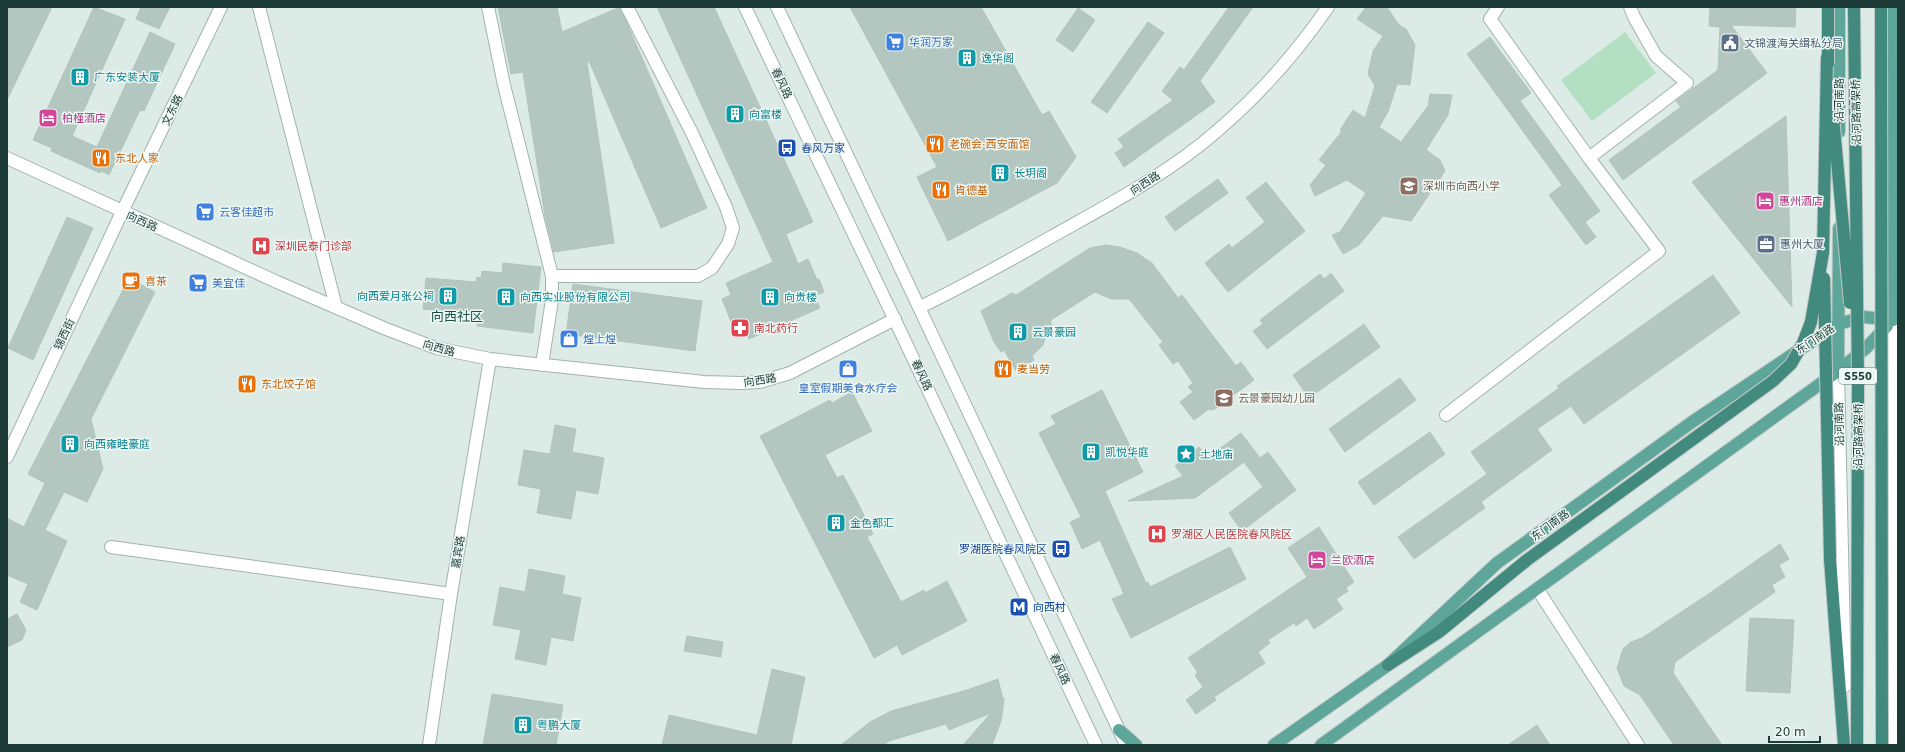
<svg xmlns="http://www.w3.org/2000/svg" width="1905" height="752" viewBox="0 0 1905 752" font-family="'DejaVu Sans','Noto Sans SC',sans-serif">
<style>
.green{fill:#b3dfc3}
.building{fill:#b3c6bf;stroke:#afc5be}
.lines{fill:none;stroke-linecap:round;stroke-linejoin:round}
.pedestrian-casing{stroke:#a0b3ae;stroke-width:14}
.minor-casing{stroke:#a0b3ae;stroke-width:14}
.tertiary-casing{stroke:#a0b3ae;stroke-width:14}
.secondary-casing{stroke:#9bb8b0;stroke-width:14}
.primary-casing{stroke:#c0c8c7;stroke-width:14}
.trunk-casing{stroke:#c0c8c7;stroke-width:14}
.pedestrian{stroke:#fff;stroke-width:12}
.minor{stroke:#fff;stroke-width:12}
.tertiary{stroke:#fff;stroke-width:12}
.secondary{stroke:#fff;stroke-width:12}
.primary{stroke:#5da699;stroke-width:12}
.trunk{stroke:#42897e;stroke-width:12}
.trunk-bridge-casing{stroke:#c0c8c7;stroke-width:14;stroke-linecap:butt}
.trunk-bridge{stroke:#42897e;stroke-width:12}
.labels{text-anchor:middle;stroke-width:3;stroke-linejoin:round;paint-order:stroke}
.shield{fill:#eef8f4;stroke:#5c7470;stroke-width:1}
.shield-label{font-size:10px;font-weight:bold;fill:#1d3c37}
.shop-label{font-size:11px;fill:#366cbe;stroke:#eef8f4;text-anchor:start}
.service-label{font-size:11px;fill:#4e5e75;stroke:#eef8f4;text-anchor:start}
.culture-label{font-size:11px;fill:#0d838f;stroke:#eef8f4;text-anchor:start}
.street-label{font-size:11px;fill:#1d3c37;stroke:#eef8f4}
.hotel-label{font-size:11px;fill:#b23c85;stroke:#eef8f4;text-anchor:start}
.food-label{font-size:11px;fill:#c56008;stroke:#eef8f4;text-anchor:start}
.transit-label{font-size:11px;fill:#164399;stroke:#eef8f4;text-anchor:start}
.education-label{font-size:11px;fill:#785e54;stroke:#eef8f4;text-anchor:start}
.health-label{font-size:11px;fill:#be3a42;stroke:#eef8f4;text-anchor:start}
.quarter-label{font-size:13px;fill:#175047;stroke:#eef8f4}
</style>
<rect width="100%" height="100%" fill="#ddebe6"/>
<path class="green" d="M1625 32 1656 73 1592 121 1561 80Z"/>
<path class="building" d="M7 7H52L7 100Z
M94 7 125 19 72 136 97 147 150 32 175 44 144 111 140 110 109 175 101 171 100 173 51 151 52 148 33 140Z
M141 7H170L159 29 136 19Z
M498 7H557L562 32 620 7 707 208 661 228 589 61 587 62 614 243 554 252 545 216 523 72 511 74Z
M657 7H714L813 222 786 234 798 264 808 259 817 280 819 279 824 292 815 296 820 308 749 339 746 331 737 335 730 319 722 299 731 295 726 283 773 262Z
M850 7H981L1042 115 1049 111 1076 157 1057 183 948 241 917 177 937 167Z
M1229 7H1253L1200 81 1215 102 1124 167 1115 153 1124 147 1118 139 1173 100 1162 91 1180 67 1184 70Z
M1366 7H1387L1399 25 1406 29 1415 45 1410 85 1397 84 1388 112 1379 127 1401 142 1428 106 1430 94 1452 95 1448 115 1426 150 1440 160 1445 171 1411 221 1383 216 1359 245 1343 254 1332 235 1340 232 1366 193 1347 180 1315 196 1310 185 1326 165 1319 160 1342 131 1340 130 1353 110 1365 118 1375 86 1368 74 1373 51 1383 36 1357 19Z
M1710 7H1796L1795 27 1731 25 1767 73 1623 180 1609 160 1681 107 1676 101 1718 70 1720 27 1709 26Z
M1078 8 1095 20 1073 52 1056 40Z
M1148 22 1164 33 1107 113 1091 102Z
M1490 37 1531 93 1520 101 1600 211 1585 222 1596 237 1586 245 1549 195 1562 185 1467 54Z
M1786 116 1792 307 1692 182Z
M1218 179 1228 193 1175 231 1165 217Z
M1266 182 1305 231 1228 292 1205 263 1229 244 1232 248 1265 222 1246 198Z
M67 217 93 228 33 360 8 348Z
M1106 245 1120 247 1137 253 1152 263 1178 298 1182 295 1236 366 1241 362 1254 380 1213 410 1209 409 1194 420 1180 402 1193 392 1188 387 1193 383 1178 361 1173 364 1159 345 1163 342 1129 299H1111L1095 292 1051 320V328L1046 334 1043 345 1032 356 1034 360 1016 371 1004 350 1001 352 994 342 981 311 1012 293 1016 295 1090 248Z
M503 263 541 267 533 333 477 326V318L472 317 473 314 423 309 426 278 476 282 477 277 481 278 482 271 502 273Z
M1331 273 1344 291 1267 349 1253 331 1263 324 1260 320 1320 274 1324 279Z
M1713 275 1740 313 1584 424 1571 406 1537 429 1552 450 1481 502 1485 508 1414 559 1398 537 1487 474 1471 452 1559 388 1557 386Z
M129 278 155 292 91 419 103 469 87 502 64 492 45 530 67 541 37 610 20 602 28 584 7 575V518L24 527 45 483 28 474Z
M573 284 702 301 695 351 566 334Z
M1364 324 1380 347 1309 398 1293 375Z
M1400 378 1416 400 1345 452 1329 429Z
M1102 390 1143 472 1105 491 1146 583 1148 582 1150 587 1230 547 1246 579 1131 638 1112 599 1124 594 1100 540 1082 549 1070 522 1081 517 1039 433 1056 424 1051 416Z
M852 392 872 431 825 455 837 478 843 475 857 501 873 534 867 537 901 602 924 590 925 593 947 581 967 621 902 655 897 645 874 658 760 436 830 400 832 403Z
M555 425 576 429 572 452 604 458 598 494 576 490 571 519 537 513 541 489 518 485 524 450 550 454Z
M1430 432 1445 454 1374 505 1358 482Z
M1241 433 1260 458 1268 452 1296 490 1242 531 1229 513 1263 487 1244 462 1195 498 1128 501 1183 476 1175 466 1199 447 1207 458Z
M1319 527 1354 582 1346 588 1348 591 1336 599 1343 609 1314 629 1307 618 1296 626 1294 623 1268 640 1270 643 1258 652 1265 663 1214 697 1216 700 1196 714 1186 700 1203 687 1195 675 1198 673 1188 658 1307 577 1288 548Z
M1780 544 1789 559 1779 565 1785 577 1772 585 1775 592 1675 662 1673 673 1722 745H1674L1640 695 1624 686 1617 668 1623 649 1631 642 1642 638 1710 593Z
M529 569 565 576 562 594 581 598 573 641 551 637 546 665 515 659 521 630 493 625 500 587 525 592Z
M17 614 26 630 22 640 7 647V619Z
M1750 618 1794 620 1790 693 1746 691Z
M687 636 723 642 721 657 684 651Z
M772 669 805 677 791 745H662L669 715 757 735Z
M998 679 1003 700 1004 698 1003 708 1001 721 992 745H963L991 713 949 730 946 724 889 741 884 745H841L870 722 891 711 967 690Z
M492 694 563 705 556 745H483Z
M1537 725 1550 745H1508Z"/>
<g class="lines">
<defs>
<path id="pedestrian" d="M259 7 336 307
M111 547 451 594"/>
<path id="minor" d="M488 7 504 85 552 276V300L542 365
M7 158 277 282 386 329 436 348 490 359 704 382 741 383 760 382 790 373 895 319
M1589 158 1687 83 1656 56 1634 17 1630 7
M552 276H698L712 268 728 244 733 228 726 207 692 133 627 7
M920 307C965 286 1008 261 1051 237 1108 205 1168 174 1217 131 1259 95 1297 52 1328 7
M1446 415 1659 251 1589 158 1490 19 1498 7
M7 457 122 212 221 7
M1538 590 1638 745
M429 745 451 594 490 359"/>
<path id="tertiary" d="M745 7 903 337 1096 745
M777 7 1126 745"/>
<path id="secondary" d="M1893 320 1894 745
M1838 371 1845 686"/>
<path id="primary" d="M1839 132V7
M1893 320V7
M1838 371 1839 228
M1119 730 1136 745
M1274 745 1388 665 1497 563 1692 422 1838 324 1864 317 1893 320
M1321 745 1838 371 1866 348 1887 326"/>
<path id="trunk" d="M1830 559 1844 745
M1388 665 1439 632 1527 560"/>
</defs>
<use href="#pedestrian" class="pedestrian-casing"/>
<use href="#minor" class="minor-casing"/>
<use href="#tertiary" class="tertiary-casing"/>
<use href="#secondary" class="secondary-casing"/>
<use href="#primary" class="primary-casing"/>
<use href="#trunk" class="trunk-casing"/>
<use href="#pedestrian" class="pedestrian"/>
<use href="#minor" class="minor"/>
<use href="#tertiary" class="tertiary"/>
<use href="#secondary" class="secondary"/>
<use href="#primary" class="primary"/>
<use href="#trunk" class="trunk"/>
<defs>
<path id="trunk-bridge" d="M1828 7V64
M1854 7 1858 384 1857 745
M1881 7 1882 745
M1833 116 1850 303
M1824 278 1830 559
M1527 560 1773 381 1791 364 1803 343 1811 322 1823 253 1827 57"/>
</defs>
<use href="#trunk-bridge" class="trunk-bridge-casing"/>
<use href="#trunk-bridge" class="trunk-bridge"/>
</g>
<defs>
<symbol id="supermarket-square" viewBox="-11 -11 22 22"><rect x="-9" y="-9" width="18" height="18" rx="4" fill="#3f7fe0" stroke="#eef8f4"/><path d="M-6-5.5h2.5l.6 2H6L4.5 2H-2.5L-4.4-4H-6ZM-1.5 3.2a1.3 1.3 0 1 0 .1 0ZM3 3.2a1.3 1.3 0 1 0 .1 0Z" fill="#fff"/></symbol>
<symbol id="civic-square" viewBox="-11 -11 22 22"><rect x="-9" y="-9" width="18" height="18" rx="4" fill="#5c6f8a" stroke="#eef8f4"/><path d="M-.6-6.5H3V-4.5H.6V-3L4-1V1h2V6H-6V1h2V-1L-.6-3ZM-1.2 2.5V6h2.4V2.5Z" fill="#fff"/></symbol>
<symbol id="building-square" viewBox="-11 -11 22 22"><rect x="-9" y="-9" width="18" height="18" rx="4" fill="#0f9aa8" stroke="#eef8f4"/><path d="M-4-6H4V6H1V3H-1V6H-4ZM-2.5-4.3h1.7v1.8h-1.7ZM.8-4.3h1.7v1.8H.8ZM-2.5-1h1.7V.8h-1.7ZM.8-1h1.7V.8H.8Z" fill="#fff"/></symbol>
<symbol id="hotel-square" viewBox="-11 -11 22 22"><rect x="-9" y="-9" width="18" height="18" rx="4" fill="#d1479c" stroke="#eef8f4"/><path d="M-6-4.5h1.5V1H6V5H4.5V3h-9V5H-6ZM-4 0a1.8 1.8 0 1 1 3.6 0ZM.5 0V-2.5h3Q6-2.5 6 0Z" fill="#fff"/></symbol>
<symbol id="restaurant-square" viewBox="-11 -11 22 22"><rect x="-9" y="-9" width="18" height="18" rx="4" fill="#e8710a" stroke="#eef8f4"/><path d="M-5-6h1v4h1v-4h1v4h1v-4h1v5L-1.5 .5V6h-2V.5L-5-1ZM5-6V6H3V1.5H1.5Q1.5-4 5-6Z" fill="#fff"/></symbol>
<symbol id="bus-square" viewBox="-11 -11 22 22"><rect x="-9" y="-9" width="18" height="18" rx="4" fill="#1a4fb4" stroke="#eef8f4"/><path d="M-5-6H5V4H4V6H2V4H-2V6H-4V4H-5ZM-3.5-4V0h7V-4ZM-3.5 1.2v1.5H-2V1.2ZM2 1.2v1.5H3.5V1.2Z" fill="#fff"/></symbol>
<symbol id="school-square" viewBox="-11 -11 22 22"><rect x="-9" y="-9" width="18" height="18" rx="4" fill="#8d6e63" stroke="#eef8f4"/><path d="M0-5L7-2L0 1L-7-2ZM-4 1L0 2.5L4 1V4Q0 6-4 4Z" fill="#fff"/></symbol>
<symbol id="office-square" viewBox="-11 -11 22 22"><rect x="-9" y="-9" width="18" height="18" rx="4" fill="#5c6f8a" stroke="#eef8f4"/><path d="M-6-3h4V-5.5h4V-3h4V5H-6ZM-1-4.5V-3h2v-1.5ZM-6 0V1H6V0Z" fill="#fff"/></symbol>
<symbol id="hospital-square" viewBox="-11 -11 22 22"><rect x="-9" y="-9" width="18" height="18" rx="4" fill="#e0444e" stroke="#eef8f4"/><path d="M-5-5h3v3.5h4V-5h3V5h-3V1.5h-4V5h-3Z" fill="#fff"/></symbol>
<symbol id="cafe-square" viewBox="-11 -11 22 22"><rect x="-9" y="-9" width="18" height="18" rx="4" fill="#e8710a" stroke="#eef8f4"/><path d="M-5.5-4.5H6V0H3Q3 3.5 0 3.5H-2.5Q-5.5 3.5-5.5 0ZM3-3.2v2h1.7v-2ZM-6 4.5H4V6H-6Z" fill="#fff"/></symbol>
<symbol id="pharmacy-square" viewBox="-11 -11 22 22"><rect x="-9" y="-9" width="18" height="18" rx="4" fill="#e0444e" stroke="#eef8f4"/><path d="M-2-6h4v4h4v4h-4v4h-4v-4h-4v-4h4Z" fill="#fff"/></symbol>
<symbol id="shop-square" viewBox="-11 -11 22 22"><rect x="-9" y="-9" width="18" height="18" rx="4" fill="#3f7fe0" stroke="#eef8f4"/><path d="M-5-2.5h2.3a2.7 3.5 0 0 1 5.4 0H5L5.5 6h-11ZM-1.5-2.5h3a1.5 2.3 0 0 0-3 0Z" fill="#fff"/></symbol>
<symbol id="sight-square" viewBox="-11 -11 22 22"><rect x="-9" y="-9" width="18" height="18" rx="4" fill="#0f9aa8" stroke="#eef8f4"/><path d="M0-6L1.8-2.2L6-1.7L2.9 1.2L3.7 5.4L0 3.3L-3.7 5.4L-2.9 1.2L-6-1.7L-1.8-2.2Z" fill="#fff"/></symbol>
<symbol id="metro-square" viewBox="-11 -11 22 22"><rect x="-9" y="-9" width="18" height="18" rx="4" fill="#1a4fb4" stroke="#eef8f4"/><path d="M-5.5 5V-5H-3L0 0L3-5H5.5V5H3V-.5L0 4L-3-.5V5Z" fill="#fff"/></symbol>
</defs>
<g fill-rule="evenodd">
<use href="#supermarket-square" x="884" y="31" width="22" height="22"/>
<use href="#civic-square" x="1719" y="32" width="22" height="22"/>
<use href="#building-square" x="956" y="47" width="22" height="22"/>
<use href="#building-square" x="69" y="66" width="22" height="22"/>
<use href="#building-square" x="724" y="103" width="22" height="22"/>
<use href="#hotel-square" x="37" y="107" width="22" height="22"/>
<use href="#restaurant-square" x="924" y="133" width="22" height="22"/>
<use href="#bus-square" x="776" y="137" width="22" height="22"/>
<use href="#restaurant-square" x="90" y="147" width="22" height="22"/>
<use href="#building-square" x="989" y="162" width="22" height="22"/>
<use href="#school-square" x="1398" y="175" width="22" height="22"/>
<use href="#restaurant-square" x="930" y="179" width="22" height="22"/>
<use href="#hotel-square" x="1754" y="190" width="22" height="22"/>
<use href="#supermarket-square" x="194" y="201" width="22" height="22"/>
<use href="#office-square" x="1755" y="233" width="22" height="22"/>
<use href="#hospital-square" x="250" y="235" width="22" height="22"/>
<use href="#cafe-square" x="120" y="270" width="22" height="22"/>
<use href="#supermarket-square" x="187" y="272" width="22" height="22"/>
<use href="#building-square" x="437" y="285" width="22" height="22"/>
<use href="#building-square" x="495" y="286" width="22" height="22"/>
<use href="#building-square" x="759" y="286" width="22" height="22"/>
<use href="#pharmacy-square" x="729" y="317" width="22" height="22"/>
<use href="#building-square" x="1007" y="321" width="22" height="22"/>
<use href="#shop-square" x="558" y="328" width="22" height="22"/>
<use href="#shop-square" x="837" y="358" width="22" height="22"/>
<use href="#restaurant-square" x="992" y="358" width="22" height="22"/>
<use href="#restaurant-square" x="236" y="373" width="22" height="22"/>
<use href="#school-square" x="1213" y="387" width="22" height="22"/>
<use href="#building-square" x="59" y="433" width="22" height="22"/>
<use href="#building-square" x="1080" y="441" width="22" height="22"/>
<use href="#sight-square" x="1175" y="443" width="22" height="22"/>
<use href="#building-square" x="825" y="512" width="22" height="22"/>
<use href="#hospital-square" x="1146" y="523" width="22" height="22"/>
<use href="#bus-square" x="1050" y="538" width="22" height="22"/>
<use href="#hotel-square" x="1306" y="549" width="22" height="22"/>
<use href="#metro-square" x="1008" y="596" width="22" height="22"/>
<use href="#building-square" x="512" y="714" width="22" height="22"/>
</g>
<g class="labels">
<rect class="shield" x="1839" y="368" width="38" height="16" rx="3"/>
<g class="shield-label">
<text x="1858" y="380">S550</text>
</g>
<g class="shop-label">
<text x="909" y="46">华润万家</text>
<text x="219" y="216">云客佳超市</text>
<text x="212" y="287">美宜佳</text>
<text x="583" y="343">煌上煌</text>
<text x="848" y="392" text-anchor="middle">皇室假期美食水疗会</text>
</g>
<g class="service-label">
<text x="1744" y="47">文锦渡海关缉私分局</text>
<text x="1780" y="248">惠州大厦</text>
</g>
<g class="culture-label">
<text x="981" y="62">逸华阁</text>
<text x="94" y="81">广东安装大厦</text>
<text x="749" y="118">向富楼</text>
<text x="1014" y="177">长玥阁</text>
<text x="434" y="300" text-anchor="end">向西爱月张公祠</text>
<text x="520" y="301">向西实业股份有限公司</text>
<text x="784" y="301">向贵楼</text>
<text x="1032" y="336">云景豪园</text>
<text x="84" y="448">向西雍睦豪庭</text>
<text x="1105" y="456">凯悦华庭</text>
<text x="1200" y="458">土地庙</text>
<text x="850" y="527">金色都汇</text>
<text x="537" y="729">粤鹏大厦</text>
</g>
<g class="street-label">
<text transform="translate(782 83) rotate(64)" y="4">春风路</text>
<text transform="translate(1839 100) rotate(-90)" y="4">沿河南路</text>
<text transform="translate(172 110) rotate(-64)" y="4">文东路</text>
<text transform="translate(1856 112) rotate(-91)" y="4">沿河路高架桥</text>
<text transform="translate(1145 183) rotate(-33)" y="4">向西路</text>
<text transform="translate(142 221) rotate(24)" y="4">向西路</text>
<text transform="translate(64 334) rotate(-65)" y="4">锦西街</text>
<text transform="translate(1815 339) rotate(-34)" y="4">东门南路</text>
<text transform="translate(439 348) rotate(16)" y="4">向西路</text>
<text transform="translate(922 375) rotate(65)" y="4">春风路</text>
<text transform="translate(760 380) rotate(-9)" y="4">向西路</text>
<text transform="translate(1839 424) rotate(-91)" y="4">沿河南路</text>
<text transform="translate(1858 436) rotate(-90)" y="4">沿河路高架桥</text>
<text transform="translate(1550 525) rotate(-36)" y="4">东门南路</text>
<text transform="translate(458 552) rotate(-81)" y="4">嘉宾路</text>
<text transform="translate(1060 669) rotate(65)" y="4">春风路</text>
</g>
<g class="hotel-label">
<text x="62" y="122">柏槿酒店</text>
<text x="1779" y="205">惠州酒店</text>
<text x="1331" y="564">兰欧酒店</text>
</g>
<g class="food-label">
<text x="949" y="148">老碗会·西安面馆</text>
<text x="115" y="162">东北人家</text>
<text x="955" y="194">肯德基</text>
<text x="145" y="285">喜茶</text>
<text x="1017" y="373">麦当劳</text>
<text x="261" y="388">东北饺子馆</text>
</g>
<g class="transit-label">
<text x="801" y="152">春风万家</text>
<text x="1047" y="553" text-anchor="end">罗湖医院春风院区</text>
<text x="1033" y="611">向西村</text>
</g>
<g class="education-label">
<text x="1423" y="190">深圳市向西小学</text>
<text x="1238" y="402">云景豪园幼儿园</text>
</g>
<g class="health-label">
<text x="275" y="250">深圳民泰门诊部</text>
<text x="754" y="332">南北药行</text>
<text x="1171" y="538">罗湖区人民医院春风院区</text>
</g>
<g class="quarter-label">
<text x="457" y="321">向西社区</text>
</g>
</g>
<rect width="1905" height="752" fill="none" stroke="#1d3c37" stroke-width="16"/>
<path d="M1769 736v6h51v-6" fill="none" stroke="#1d3c37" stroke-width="2"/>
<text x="1775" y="736" font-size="12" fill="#1d3c37" stroke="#eef8f4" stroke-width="3" paint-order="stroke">20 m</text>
</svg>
